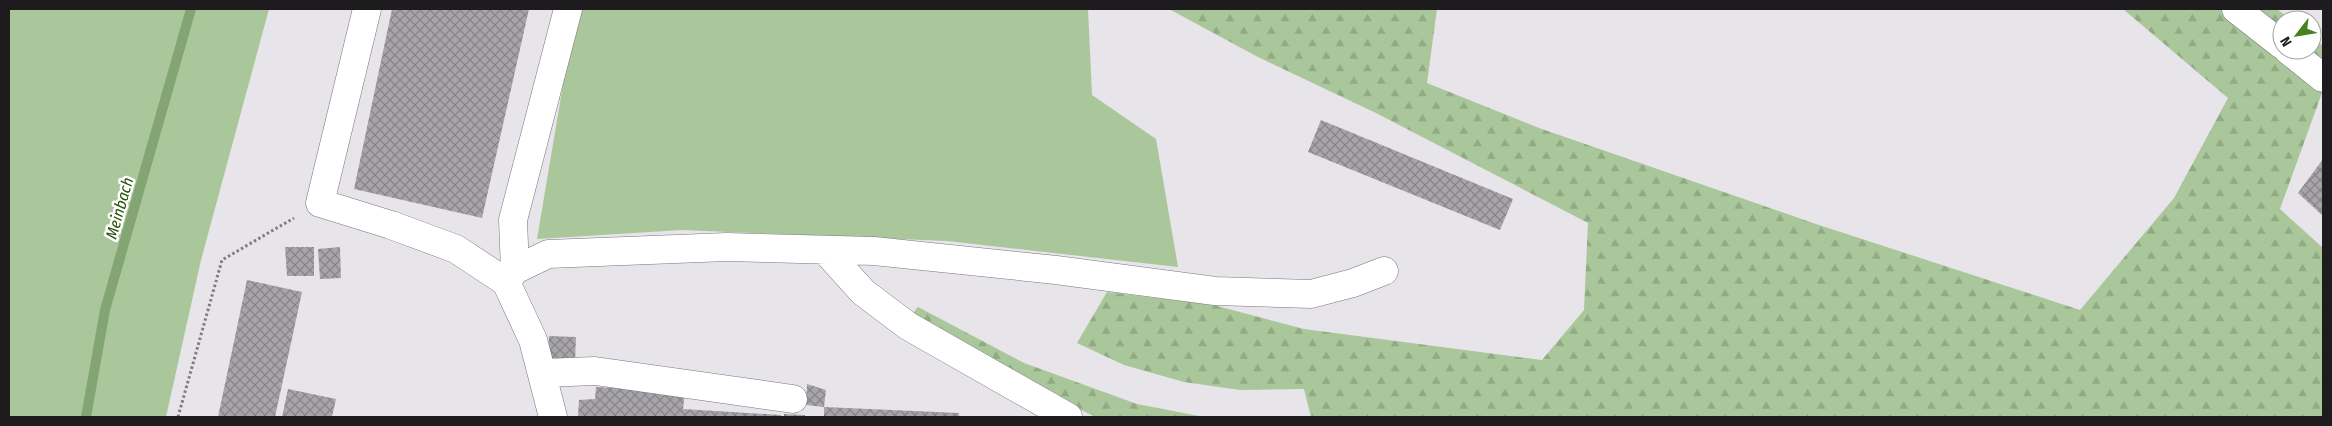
<svg xmlns="http://www.w3.org/2000/svg" width="2332" height="426" viewBox="0 0 2332 426" font-family="'Fira Sans Condensed',sans-serif">
<style>
.green{fill:#a9c79a}
.forest{fill:url(#forest-firs)}
.lines{fill:none;stroke-linecap:round;stroke-linejoin:round}
.stream{stroke:#83a473;stroke-width:10}
.building{fill:url(#building-cross-hatch)}
.minor-casing{stroke:#79767c;stroke-width:29}
.path{stroke:#7f7d81;stroke-width:3;stroke-dasharray:2.5 2.5;stroke-linecap:butt}
.minor{stroke:#fff;stroke-width:28}
.labels{text-anchor:middle;stroke-width:5;stroke-linejoin:round;paint-order:stroke}
.water-label{font-size:16px;font-style:italic;fill:#265007;stroke:#fff}
</style>
<defs>
<pattern id="forest-firs" width="22" height="20" patternUnits="userSpaceOnUse" patternTransform="scale(1.25)"><rect width="22" height="20" fill="#a9c79a"/><path d="M5 1l3.5 6h-7zM16 11l3.5 6h-7z" fill="#91aa84"/></pattern>
<pattern id="building-cross-hatch" width="8" height="8" patternUnits="userSpaceOnUse" patternTransform="scale(1.25)"><rect width="8" height="8" fill="#a7a4aa"/><path d="M0 0l8 8M0 8l8-8" fill="none" stroke="#87858a"/></pattern>
</defs>
<rect width="100%" height="100%" fill="#e7e4ea"/>
<path class="green" d="M9 9H269L201 260 166 417H9Z
M580 9H1088L1092 95 1156 139 1178 267 947 241 682 230 537 239 564 79Z"/>
<path class="forest" d="M1169 9H1437L1427 83 1539 128 1816 224 2080 310 2174 198 2228 98 2123 9H2277L2291 20H2282V50H2312V37L2323 46V90L2280 209 2323 248V417H1311L1304 389 1240 390 1184 382 1124 365 1077 343 1107 292 1213 305 1304 329 1542 360 1584 310 1588 223 1376 113 1258 57Z
M918 307 1024 363 1137 404 1204 417H1096L1027 385 909 318Z"/>
<g class="lines">
<path class="stream" d="M86 417 105 310 191 9"/>
</g>
<path class="building" d="M392 9H529L482 218 354 189Z
M1321 120 1513 199 1500 230 1308 152Z
M2323 159V216L2298 193Z
M285 247H314V276H287Z
M340 247 341 278 320 279 318 249Z
M247 280 302 292 275 417H218Z
M549 336 576 337 575 363 548 362Z
M807 384 826 390 824 407 806 405Z
M596 387 685 392 683 409 781 415V417L578 416 579 400 595 399Z
M288 389 336 399 332 417H282Z
M824 407 959 413V417H824Z
M784 414 805 415V417H784Z"/>
<g class="lines">
<defs>
<path id="minor" d="M367 9 320 203 391 225 456 249 506 282 533 340 553 417
M2236 9 2282 45
M2288 50 2323 78
M825 250 863 292 908 326 1068 417
M515 270 513 220 568 9
M506 282 515 270 548 254 727 247 874 251 1056 270 1215 291 1311 294 1353 283 1384 271
M543 373 595 371 793 399"/>
</defs>
<use href="#minor" class="minor-casing"/>
<path class="path" d="M178 417 222 260 294 218"/>
<use href="#minor" class="minor"/>
</g>
<g class="labels">
<g class="water-label">
<text transform="translate(119 208) rotate(-74)" y="6">Meinbach</text>
</g>
</g>
<rect width="2332" height="426" fill="none" stroke="#1d1b1e" stroke-width="20"/>
<g transform="translate(2297 35) rotate(239)"><circle r="24" fill="#ffffff" stroke="#a5a4a5"/>
<path d="M0-4L9 19L0 12L-9 19Z" fill="#47821f"/>
<text y="-8" font-size="14" font-weight="bold" text-anchor="middle" fill="#1d1b1e">N</text>
</g>
</svg>
